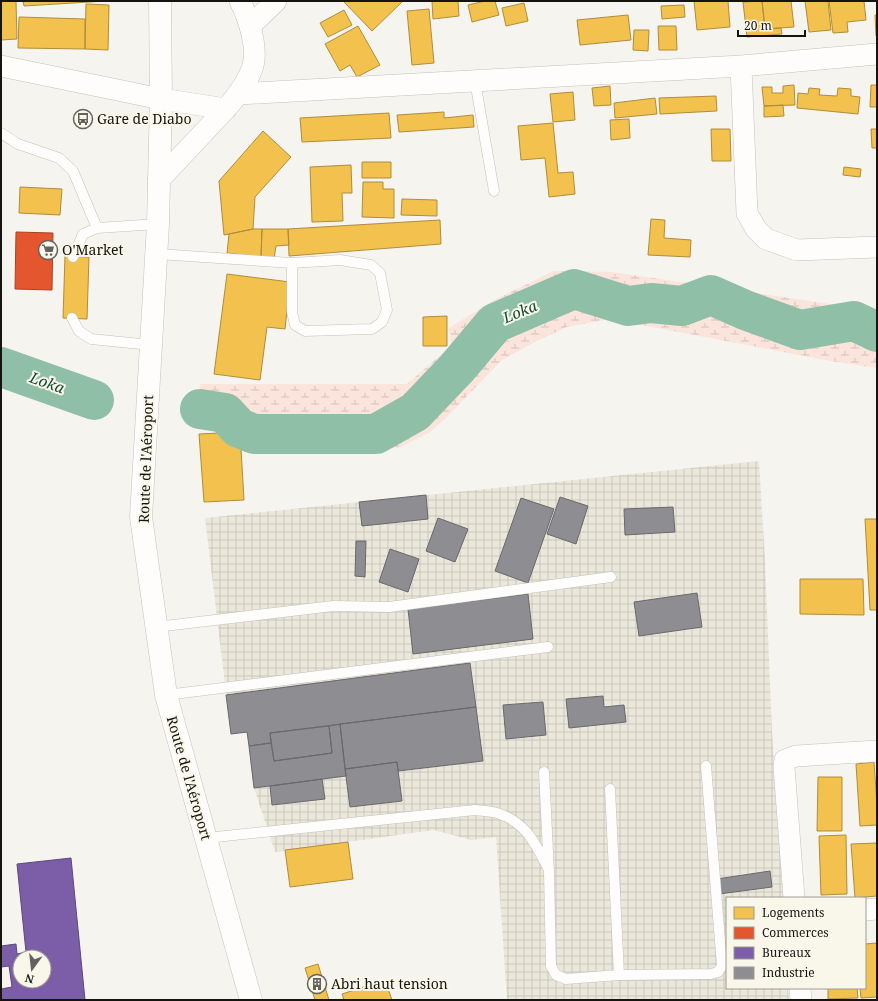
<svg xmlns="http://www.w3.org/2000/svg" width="878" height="1001" viewBox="0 0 878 1001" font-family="'Noto Serif',serif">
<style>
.industrial{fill:url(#industrial-grid)}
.wetland{fill:url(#wetland-marsh)}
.homes{fill:#f2c14e;stroke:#b08d3b}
.shops{fill:#e4572e;stroke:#a64325}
.offices{fill:#7b5ea7;stroke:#5c487a;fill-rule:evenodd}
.industry{fill:#8d8d92;stroke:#69696b}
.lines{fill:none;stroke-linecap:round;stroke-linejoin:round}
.river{stroke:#8fc0a7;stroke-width:40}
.service-casing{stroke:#c3c2bd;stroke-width:11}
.minor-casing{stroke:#c3c2bd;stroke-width:22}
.secondary-casing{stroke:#c3c2bd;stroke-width:23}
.service{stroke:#fefdfc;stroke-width:10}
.minor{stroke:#fefdfc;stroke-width:21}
.secondary{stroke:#fefdfc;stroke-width:22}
.labels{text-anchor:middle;stroke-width:4;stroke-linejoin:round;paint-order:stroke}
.poi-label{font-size:14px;fill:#151410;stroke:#f9f7ea;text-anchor:start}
.street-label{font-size:14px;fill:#151410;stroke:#f9f7ea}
.water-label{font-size:15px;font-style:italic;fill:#0d4832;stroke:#f9f7ea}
</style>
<defs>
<pattern id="industrial-grid" width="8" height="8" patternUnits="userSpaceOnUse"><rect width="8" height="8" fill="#ebe8db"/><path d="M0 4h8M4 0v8" fill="none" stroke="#c9c6bb"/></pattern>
<pattern id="wetland-marsh" width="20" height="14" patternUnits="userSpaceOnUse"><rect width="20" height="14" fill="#fae4dc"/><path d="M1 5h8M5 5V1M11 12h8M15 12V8" fill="none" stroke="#d5c3bc"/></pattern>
</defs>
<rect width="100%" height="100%" fill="#f6f4ee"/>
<path class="industrial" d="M759 461 765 561 772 732 783 898H727V988H788L789 1000H507L496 837 471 840 434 830 275 852 254 788 247 733 231 734 205 518Z"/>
<path class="wetland" d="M554 271 612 272 877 311V368L831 361 610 319 567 327 537 341 502 360 446 418 430 432 399 448 199 427 200 384H407L451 346 449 328 494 300Z"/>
<path class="homes" d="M1 1H16L17 39 1 40Z
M23 1H106L24 6Z
M343 1H403L372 31Z
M432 1H458L459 16 433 19Z
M485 1H495L499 15 472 22 468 5Z
M694 1H728L730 27 697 30Z
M762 1H791L794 27 765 29Z
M762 1 765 29 781 28 782 34 747 37 743 2Z
M805 1H828L831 30 809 32Z
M829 1H864L866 20 847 22 848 32 833 33Z
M524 3 528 21 506 26 502 8Z
M86 4 109 5 108 50 85 49Z
M684 5 685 17 662 19 661 6Z
M429 9 434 63 412 65 407 11Z
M344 10 352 25 328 37 320 23Z
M628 15 631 40 580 45 577 20Z
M875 15H877V36H876Z
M19 17 85 19V49L18 48Z
M358 26 380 65 357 77 350 65 340 71 325 44Z
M658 26H676L677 50H659Z
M634 30H649L648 51 633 50Z
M794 85 795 105 764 106 762 87H772V93H783V86Z
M871 85H877V107H870Z
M610 86 611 105 594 106 592 88Z
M809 88 820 89 819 95 837 96 838 88 851 89V96L860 97 858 114 797 108 798 93 808 94Z
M573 92 575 120 553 122 550 94Z
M716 96 717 111 660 114 659 98Z
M655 98 657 114 615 118 614 103Z
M783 105 784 116 764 117V106Z
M444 112V118L473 115 474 127 399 132 397 115Z
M389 113 391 138 302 142 300 118Z
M629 119 630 138 611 140 610 120Z
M553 123 558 173 573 172 575 194 549 197 545 158 521 160 518 126Z
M711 129H730L731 161H712Z
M871 129H877V148H872Z
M263 131 291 157 255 197 253 229 224 235 219 181Z
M362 162H391V178H362Z
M351 165 352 193H342L343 221 312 222 310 167Z
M844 167 861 169 860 177 843 175Z
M363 182H383V189H394V218L362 217Z
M20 187 62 189 60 215 19 213Z
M402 199 437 200V216L401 215Z
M651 219 665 220 664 238 691 240 690 257 648 255Z
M440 220 441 244 289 256 288 229Z
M253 229H262L261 257 227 253 229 234Z
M262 229H288L289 245 276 246 274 259 261 257Z
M65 256 89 257 87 319 63 318Z
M227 274 290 282 285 329 267 327 260 380 214 374Z
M447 316V346H423V317Z
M240 432 244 500 204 502 199 434Z
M865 519H877V610H870Z
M800 579H863L864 615 800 614Z
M874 762 877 805V825L860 826 856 764Z
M818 777H842V831H817Z
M846 835 847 894 821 895 819 836Z
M348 842 353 879 290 887 285 850Z
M877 843V896L855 898 851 844Z
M877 943V997L861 998 860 988H865V944Z
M318 964 329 1000H315L305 968Z
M385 980 392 1000H344L342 994Z
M828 988H857L858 998 828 999Z"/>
<path class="shops" d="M16 232 53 233 52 290 15 289Z"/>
<path class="offices" d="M71 858 85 1000H1V989L12 987 9 966 1 967V946L16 944 17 954 26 952 17 864ZM20 957H44V981H20Z"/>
<path class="industry" d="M426 495 428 519 362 526 359 502Z
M560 497 588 506 576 544 547 534Z
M521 498 554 509 528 583 495 571Z
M673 507 675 532 625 535 624 509Z
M438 518 468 529 455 562 426 551Z
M356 541H366L365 577 355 576Z
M390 549 419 559 408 592 379 582Z
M697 593 702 627 639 636 634 602Z
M528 594 533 639 413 654 408 609Z
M470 663 476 707 270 733 271 743 249 746 247 732 231 734 226 695Z
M603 696 604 707 624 705 626 722 569 728 566 699Z
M543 702 546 735 506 739 503 705Z
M476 707 483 761 398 771 397 762 345 769 340 724Z
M340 724 346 776 254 788 249 746 271 743 274 761 332 753 329 726Z
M329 726 332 753 274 761 270 733Z
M397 762 402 801 350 807 345 769Z
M322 779 325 799 272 805 270 786Z
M770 871 772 887 719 894 717 879Z"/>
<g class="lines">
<path class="river" d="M1 367 94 400
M200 409 225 413 239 428 254 434H376L415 412 457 368 495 323 574 289 628 306 651 303 682 306 711 295 745 310 800 330 854 321 877 332"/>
<defs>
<path id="service" d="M475 81 494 191
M1 133 18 144 59 158 73 171 97 228
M157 254 292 263 340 260 371 265 380 273 387 310 382 322 372 329 305 331 295 325 292 312V263
M73 257 83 234 97 228 158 224
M72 318 79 331 91 339 151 345
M156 627 333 606 389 607 611 577
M166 695 548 647
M544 772 549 872 551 966 556 975 566 979 619 975 711 974 718 972 722 966 706 766
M610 789 619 975
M206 838 475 810C482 811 490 811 497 813 526 822 535 843 548 868"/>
<path id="minor" d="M250 26 276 1
M1 66 161 99 226 109
M741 66 747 213 756 229 766 239 797 250 877 247
M238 94 741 66 877 54
M158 181C174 164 189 148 204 132 221 114 243 93 252 69 259 49 249 19 240 1
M794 898 784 767 785 760 796 756 877 751
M865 910 877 909
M800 988 801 1000"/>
<path id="secondary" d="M160 1 161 99 158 224 141 517 166 695 251 1000"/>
</defs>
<use href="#service" class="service-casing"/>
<use href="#minor" class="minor-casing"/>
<use href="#secondary" class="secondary-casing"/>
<use href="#service" class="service"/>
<use href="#minor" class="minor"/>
<use href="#secondary" class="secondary"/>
</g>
<defs>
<symbol id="bus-ring" viewBox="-11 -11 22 22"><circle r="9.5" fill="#f9f7ea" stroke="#64625e" stroke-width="1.5"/><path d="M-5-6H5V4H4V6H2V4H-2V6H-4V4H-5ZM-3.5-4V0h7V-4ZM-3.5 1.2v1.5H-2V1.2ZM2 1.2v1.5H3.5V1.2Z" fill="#64625e"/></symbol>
<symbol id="supermarket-ring" viewBox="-11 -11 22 22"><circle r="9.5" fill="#f9f7ea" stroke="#64625e" stroke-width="1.5"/><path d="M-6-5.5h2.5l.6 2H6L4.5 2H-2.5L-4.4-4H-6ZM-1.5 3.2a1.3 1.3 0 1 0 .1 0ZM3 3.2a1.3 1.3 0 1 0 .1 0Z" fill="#64625e"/></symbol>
<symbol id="building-ring" viewBox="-11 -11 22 22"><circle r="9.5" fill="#f9f7ea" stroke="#64625e" stroke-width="1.5"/><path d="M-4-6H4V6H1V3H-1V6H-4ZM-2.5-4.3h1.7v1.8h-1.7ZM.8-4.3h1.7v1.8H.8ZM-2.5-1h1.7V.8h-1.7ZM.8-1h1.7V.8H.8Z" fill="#64625e"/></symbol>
</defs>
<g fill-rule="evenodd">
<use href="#bus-ring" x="72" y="108" width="22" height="22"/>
<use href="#supermarket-ring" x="37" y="239" width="22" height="22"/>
<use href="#building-ring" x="306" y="973" width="22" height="22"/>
</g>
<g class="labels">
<g class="poi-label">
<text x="97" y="124">Gare de Diabo</text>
<text x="62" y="255">O'Market</text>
<text x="331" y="989">Abri haut tension</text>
</g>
<g class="street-label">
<text transform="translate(146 459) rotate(-88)" y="5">Route de l'Aéroport</text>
<text transform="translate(189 778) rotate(74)" y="5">Route de l'Aéroport</text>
</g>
<g class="water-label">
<text transform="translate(520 312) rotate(-23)" y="5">Loka</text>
<text transform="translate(47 383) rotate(20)" y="5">Loka</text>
</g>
</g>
<rect width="878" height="1001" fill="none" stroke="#151410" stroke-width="4"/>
<rect x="726" y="897" width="140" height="92" fill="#f9f7ea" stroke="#9e9c93"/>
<rect x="734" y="907" width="20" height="12" fill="#f2c14e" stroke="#9e9c93"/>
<text x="762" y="917" font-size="12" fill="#151410">Logements</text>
<rect x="734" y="927" width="20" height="12" fill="#e4572e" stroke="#9e9c93"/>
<text x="762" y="937" font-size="12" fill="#151410">Commerces</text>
<rect x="734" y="947" width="20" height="12" fill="#7b5ea7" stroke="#9e9c93"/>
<text x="762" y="957" font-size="12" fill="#151410">Bureaux</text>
<rect x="734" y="967" width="20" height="12" fill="#8d8d92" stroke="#9e9c93"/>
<text x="762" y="977" font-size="12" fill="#151410">Industrie</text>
<g transform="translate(32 969) rotate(195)"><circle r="19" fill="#f9f7ea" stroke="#9e9c93"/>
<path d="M0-3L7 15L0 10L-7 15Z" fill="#64625e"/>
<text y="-6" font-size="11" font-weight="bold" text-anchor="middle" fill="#151410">N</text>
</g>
<path d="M738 30v6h67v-6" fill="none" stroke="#151410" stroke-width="2"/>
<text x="744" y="30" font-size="12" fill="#151410" stroke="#f9f7ea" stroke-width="3" paint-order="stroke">20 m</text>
</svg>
